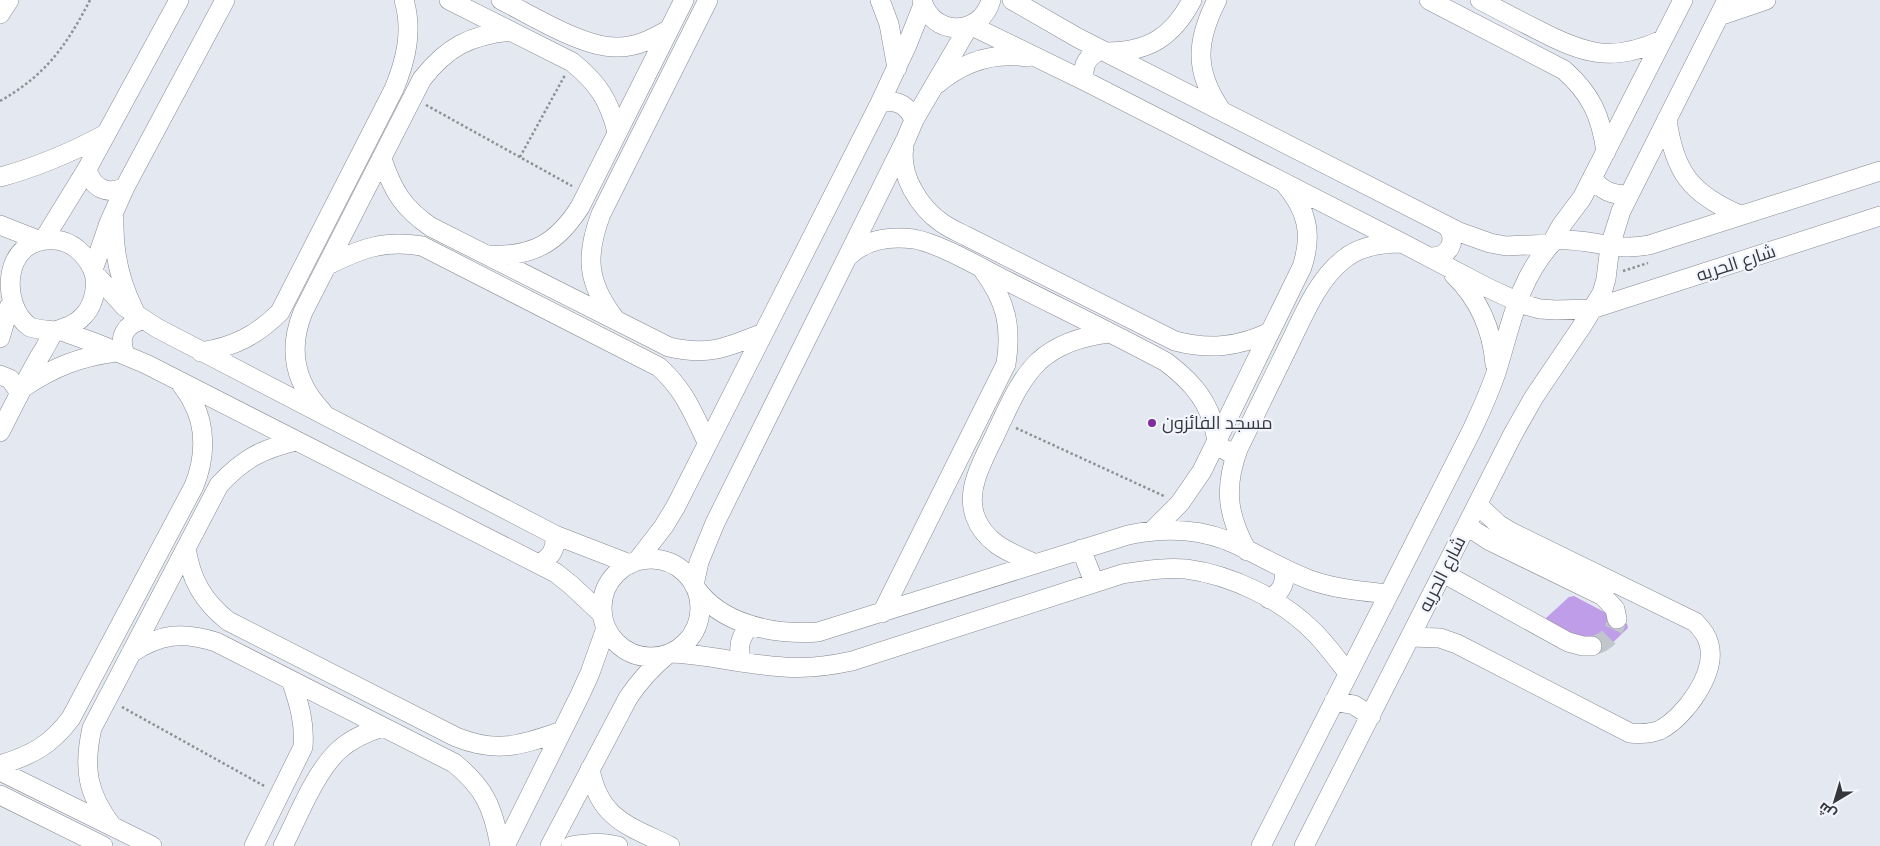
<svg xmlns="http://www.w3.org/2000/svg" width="1880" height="846" viewBox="0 0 1880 846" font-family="Roboto,Cairo,sans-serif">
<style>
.building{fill:#c09de9}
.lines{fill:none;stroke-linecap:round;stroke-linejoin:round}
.minor-tunnel{stroke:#c1c5cc;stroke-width:19;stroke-dasharray:19 9;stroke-linecap:butt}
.minor-casing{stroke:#878a92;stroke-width:20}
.path{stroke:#8e9096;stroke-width:2.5;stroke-dasharray:2.5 2.5;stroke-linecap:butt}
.minor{stroke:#fff;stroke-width:19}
.poi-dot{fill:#7f2c9b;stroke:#f2f5fe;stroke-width:2}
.labels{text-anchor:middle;stroke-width:4.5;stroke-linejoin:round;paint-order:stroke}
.street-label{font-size:18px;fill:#36373a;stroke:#f2f5fe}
.poi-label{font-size:18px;fill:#36373a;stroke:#f2f5fe;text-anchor:start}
</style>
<rect width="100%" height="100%" fill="#e4e8f0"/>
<path class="building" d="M1574 596 1627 624 1628 628 1605 650H1600L1548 623 1546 618 1569 597Z"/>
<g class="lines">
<path class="minor-tunnel" d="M1592 646C1607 642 1614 634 1617 619"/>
<defs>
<path id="minor" d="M449 0 572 62C598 83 609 100 617 132
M501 0C531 15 585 49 618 47 637 47 652 39 668 30
M880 0 889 24 897 68
M922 0C932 37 981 37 991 0
M1012 0 1078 38 1459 232 1490 243 1506 246 1551 244
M1217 0C1196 41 1194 71 1221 110
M1429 0 1564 70C1591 94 1601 116 1606 152
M1480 0C1499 10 1518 20 1538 30 1584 54 1612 63 1662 40
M0 14 9 0
M1719 16 1766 0
M970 25 1085 81 1402 243 1488 288 1525 305 1540 309 1556 310 1592 309 1880 216
M1107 52C1148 52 1173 37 1192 0
M1085 81C1081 66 1087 55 1102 50
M937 84C963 62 994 52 1027 57
M880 103C896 99 907 104 914 120
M1667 119C1674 172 1691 194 1740 215
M904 147C899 175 919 207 942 223 949 228 958 232 966 236L1175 341C1209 350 1238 347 1270 332
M382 159C393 191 403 208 431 227L669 347C708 356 726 348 763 333
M87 169C92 188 108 196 125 187
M0 177C38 167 72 152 106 134
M1592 178C1602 191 1612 195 1629 195
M114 219C113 251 120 282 134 310
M0 225 38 240
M44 239 87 169 179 0
M1551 244 1561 226 1582 198 1683 0
M489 255C533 257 557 243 580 207L684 0
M850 255C867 239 891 236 914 239 941 244 981 268 1007 281 1060 308 1114 334 1166 362 1187 378 1204 395 1212 420 1215 428 1215 438 1220 446L1228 452 1238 449
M1430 257C1449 258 1459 240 1446 225
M328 265C362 248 384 240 422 246L659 367C685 391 692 411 707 442
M93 270 109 223 125 187 225 0
M94 273 125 307 157 328 555 535 630 564
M1454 275C1479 299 1492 330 1495 364
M615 319C587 283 585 256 601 214L708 0
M59 330 98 344 146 364 556 573 571 585 602 614
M0 338 9 307
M201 352C234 347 257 335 280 312L394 89C406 60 413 31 404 0
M125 354C118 337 125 324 143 320
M0 375 10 379 20 393
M24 387C54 367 79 357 116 352
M322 411C294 382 288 349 303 312L422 79C447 47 470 35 511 31
M0 432C14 405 27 377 43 351 47 345 50 336 55 332 58 329 65 328 69 326 79 322 89 312 92 302 96 292 97 278 92 268 85 254 72 241 55 240 1 236 0 307 30 327 38 330 47 330 56 331
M1467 526 1490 541 1603 596 1615 609 1617 619
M1153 530 1180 503 1202 471 1302 267C1313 234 1307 210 1285 184
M186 548C191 580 203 601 228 621L456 737C498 754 521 745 562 731
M1081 549 1094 582
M1247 551C1227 514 1224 488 1238 449 1255 415 1271 382 1287 349 1302 319 1316 281 1344 259 1360 246 1381 243 1401 243
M602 608a49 49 0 1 1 98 0a49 49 0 1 1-98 0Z
M637 561 664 526 676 506 880 103 907 45 923 5
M539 564C551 557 556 550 555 535
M1036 564C1011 553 985 544 975 516 971 504 972 490 976 478 981 462 989 448 996 433 1008 408 1019 380 1039 361 1059 343 1083 336 1109 333
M1443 573 1568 642 1583 646H1592
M694 585 699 562 715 523 906 139 914 120 969 26
M695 587C721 625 774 635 818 632L1128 535C1160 528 1194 528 1226 540 1255 552 1282 570 1313 581 1337 589 1362 591 1388 594
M1269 599C1282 592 1286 583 1284 569
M882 613 1006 364C1012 326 1006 301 983 270
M1411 637 1440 638 1457 644 1630 733C1640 734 1650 734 1660 730 1685 717 1717 673 1709 644 1707 635 1701 628 1695 622L1511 532 1498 524 1478 505
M131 653C160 634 182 631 216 642L454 763C485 788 493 808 500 846
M670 653C708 654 745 665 784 667 807 669 829 666 852 661L1122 574C1143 571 1164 567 1186 569 1232 575 1281 599 1314 632 1326 644 1337 659 1348 673
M742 661C737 647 740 636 751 625
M1334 701 1354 705 1371 716
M0 765C32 755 51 745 71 718L194 486C205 459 207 427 192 401 189 394 183 387 179 381
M590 769C599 819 629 826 670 846
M0 771 152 846
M0 795 103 846
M112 826C87 793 83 768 92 728L219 485C243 459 262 449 296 441
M254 846 303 747C305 723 299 703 291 680
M283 846C298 817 315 772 339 750 352 738 367 732 383 727
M505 846 580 695 590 673 606 628
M550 846 628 698C640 680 652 667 668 654
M571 846C588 843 601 842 618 846
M1261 846 1472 430C1481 411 1489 393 1496 373 1511 326 1517 282 1551 244L1555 240C1590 238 1614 252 1649 245L1880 171
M1304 846 1513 434 1534 397 1582 326 1602 293 1606 279 1610 246 1621 211 1727 0"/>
</defs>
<use href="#minor" class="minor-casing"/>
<path class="path" d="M0 101C45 76 67 45 90 0
M426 105 572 186
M520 157 565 75
M1623 271 1648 263
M1016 428 1164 496
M122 707 266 787"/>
<use href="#minor" class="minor"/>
</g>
<circle class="poi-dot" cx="1152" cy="423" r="5"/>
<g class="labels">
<g class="street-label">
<text transform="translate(1736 263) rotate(-18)" y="6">شارع الحريه</text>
<text transform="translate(1442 574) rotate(-63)" y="6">شارع الحريه</text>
</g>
<g class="poi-label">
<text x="1162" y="429">مسجد الفائزون</text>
</g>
</g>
<g transform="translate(1835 801) rotate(218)" stroke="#f2f5fe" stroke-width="4" paint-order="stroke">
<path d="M0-4L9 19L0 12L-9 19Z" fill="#36373a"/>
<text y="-8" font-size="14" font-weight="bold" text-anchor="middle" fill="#36373a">ش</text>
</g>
</svg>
